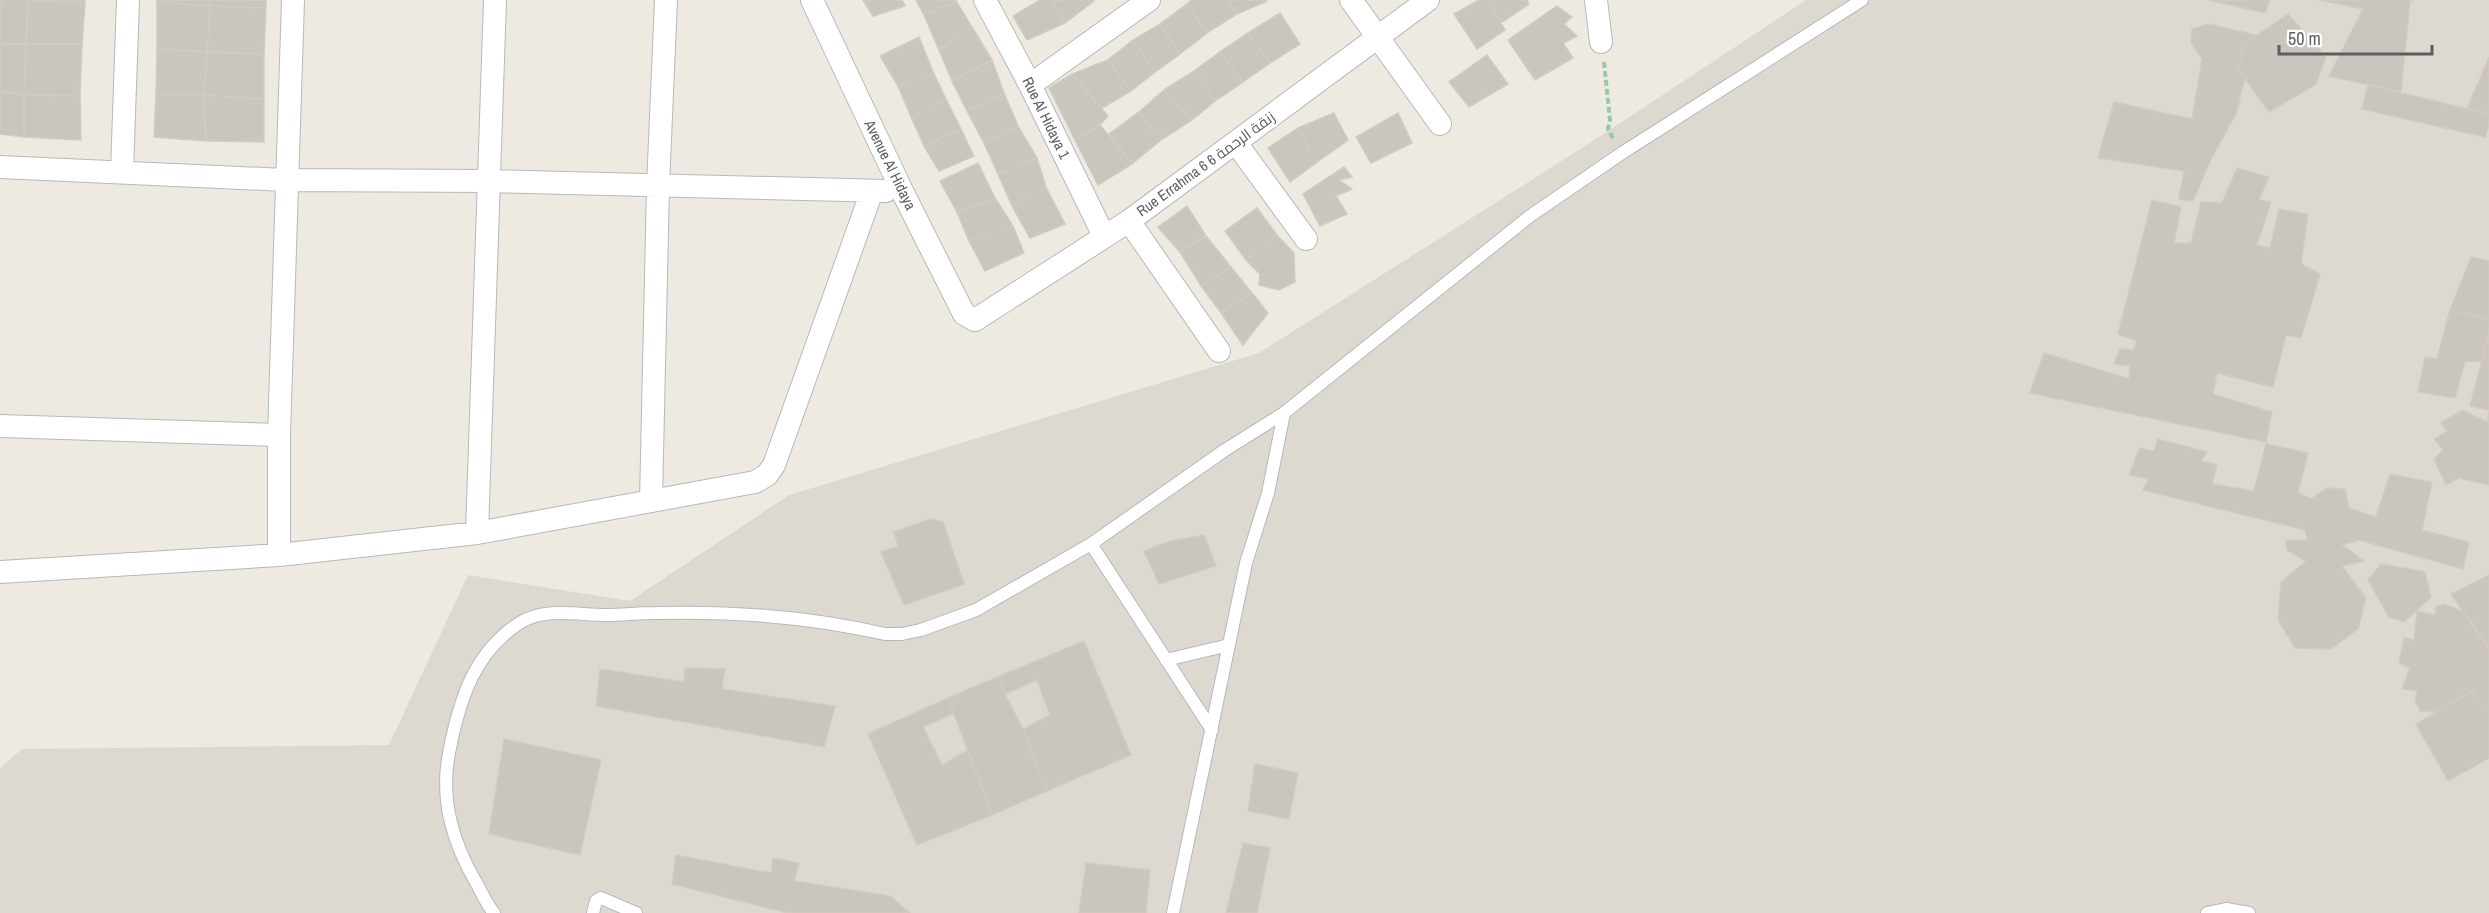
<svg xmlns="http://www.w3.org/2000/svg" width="2489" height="913" viewBox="0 0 2489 913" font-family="'Archivo Narrow',Cairo,sans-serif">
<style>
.education{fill:#ded9d0}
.building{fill:#c9c5bf;stroke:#d3cbbf;stroke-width:1.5}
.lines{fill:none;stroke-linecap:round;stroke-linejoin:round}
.service-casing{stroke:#b4b9bd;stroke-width:14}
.minor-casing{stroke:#b4b9bd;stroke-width:24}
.path{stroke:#96cba0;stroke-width:4;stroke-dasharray:6 3;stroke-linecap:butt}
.service{stroke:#fff;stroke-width:12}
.minor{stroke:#fff;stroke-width:22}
.labels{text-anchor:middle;stroke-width:5;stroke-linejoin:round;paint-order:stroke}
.street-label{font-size:15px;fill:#5a5f63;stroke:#fff}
</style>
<rect width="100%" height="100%" fill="#eeeae1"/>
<path class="education" d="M1806 0H2489V913H0V768L22 749 389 745 468 575 630 601 789 495 1259 353 1599 137Z"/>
<path class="building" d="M0 0H28L26 44H0Z
M28 0 85 4 82 44H26Z
M38 0H85V4Z
M157 0H210V6L157 2Z
M210 0H266V8L210 6Z
M863 0H902L905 6 873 16Z
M916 0H956V1L924 15Z
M1040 0H1052L1065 23 1027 40 1013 16Z
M1052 0H1093L1094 1 1065 23Z
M1191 0H1227L1237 14 1207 33 1187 4Z
M1227 0H1266L1267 1 1237 14Z
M1479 0H1488L1505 30 1477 49 1454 14Z
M1488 0H1527L1529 4 1501 23Z
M2208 0H2270L2265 13Z
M2318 0H2414L2410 1 2401 92 2329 76 2363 9Z
M956 1 972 27 939 50 924 15Z
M157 2 210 6 207 52 157 49Z
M1187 4 1207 33 1180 54 1160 24Z
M210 6 266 8 264 54 207 52Z
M1557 6 1572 17 1564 24 1577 36 1563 43 1573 58 1535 80 1508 40Z
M1280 13 1300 44 1270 63 1248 33Z
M2288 14 2326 57 2316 84 2269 112 2238 69 2244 44Z
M1160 24 1180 54 1155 72 1133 40Z
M2209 24 2256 35 2244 44 2238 69 2245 78 2236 114 2211 159 2193 201 2179 199 2184 171 2098 158 2114 102 2192 119 2202 59 2191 43 2192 29Z
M972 27 992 60 952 81 939 50Z
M1248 33 1270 63 1243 82 1220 52Z
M919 37 934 74 898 86 880 56Z
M1133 40 1155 72 1131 91 1108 60Z
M0 44H26L24 95 0 91Z
M26 44H82L80 96 24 95Z
M157 49 207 52 204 95 156 94Z
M207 52 264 54V99L204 95Z
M1220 52 1243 82 1215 101 1194 71Z
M1487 55 1508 84 1469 107 1449 82Z
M2489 57V114L2467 109Z
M992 60 1004 93 967 111 952 81Z
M1108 60 1131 91 1102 108 1072 74Z
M1194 71 1215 101 1192 120 1164 90Z
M934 74 946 99 912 119 898 86Z
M1072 74 1108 116 1100 125 1075 140 1049 88Z
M2368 85 2489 114V125L2485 137 2362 109Z
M1164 90 1192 120 1161 140 1139 112Z
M0 91 24 95V137L0 134Z
M1004 93 1018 126 984 143 967 111Z
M156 94 204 95 206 141 154 137Z
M24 95 80 96 81 140 24 137Z
M204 95 264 99V142L206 141Z
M946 99 961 129 924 146 912 119Z
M1139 112 1161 140 1132 164 1109 134Z
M1334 113 1348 140 1316 163 1298 128Z
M1398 113 1412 143 1371 163 1356 137Z
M1100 125 1132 164 1098 185 1075 140Z
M1018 126 1037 158 998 174 984 143Z
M1298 128 1316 163 1290 182 1268 148Z
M961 129 974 156 939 171 924 146Z
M1037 158 1046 187 1012 206 998 174Z
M978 163 995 198 957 212 940 181Z
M1344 167 1352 177 1339 180 1352 189 1336 196 1347 214 1320 226 1303 194Z
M2237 168 2269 177 2259 200 2271 202 2257 245 2270 248 2279 209 2308 214 2301 264 2320 274 2301 338 2286 335 2273 387 2217 373 2213 394 2272 412 2266 442 2030 393 2044 353 2129 379 2130 366 2114 364 2120 349 2133 350 2137 341 2118 334 2152 200 2181 207 2174 243H2191L2201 202 2222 203Z
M1046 187 1065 224 1030 238 1012 206Z
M995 198 1013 226 969 241 957 212Z
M1187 206 1206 236 1180 252 1158 227Z
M1257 208 1277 235 1246 260 1225 231Z
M1013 226 1024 253 985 271 969 241Z
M1277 235 1294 253 1295 282 1279 290 1259 285 1260 274 1246 260Z
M1206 236 1231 267 1201 286 1180 252Z
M2471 257 2489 261V319L2450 310Z
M1231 267 1252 293 1221 313 1201 286Z
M1252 293 1268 313 1243 345 1221 313Z
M2450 310 2489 319V333L2482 361 2465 362 2455 398 2418 392 2425 357 2437 359Z
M2489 333V410L2470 406Z
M2462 410 2487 422 2489 412V485L2459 478 2446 485 2434 459 2443 450 2434 439 2447 431 2441 423Z
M2158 439 2207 452 2201 461 2217 465 2212 484 2254 491 2266 444 2308 453 2298 493 2311 499 2327 488 2345 489 2349 508 2376 517 2390 474 2432 482 2422 530 2469 542 2463 569 2359 540 2342 545 2364 561 2342 566 2366 598 2358 629 2331 649 2295 648 2278 620 2281 582 2306 561 2287 550 2286 540H2308L2305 530 2143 490 2148 479 2129 475 2140 448 2154 451Z
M930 519 943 522 964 584 904 605 881 552 898 546 894 532Z
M1204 535 1216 566 1159 584 1144 551 1171 541Z
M2381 564 2425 572 2431 597 2404 622 2389 617 2368 580Z
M2489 575V647L2488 648 2451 594Z
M2444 604 2464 612 2489 647V713L2472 691 2436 712 2420 711 2415 700 2417 691 2402 689 2410 668 2399 663 2404 638 2414 640 2417 611 2435 615 2436 607Z
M1084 641 1131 755 1047 791 1023 729 1050 715 1037 680 1005 694 1000 676Z
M685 668 725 669 722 689 835 706 824 747 596 706 600 669 684 682Z
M1000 676 1005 694 1023 729 1047 791 992 815 948 698Z
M2472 691 2489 713V758L2448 781 2416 724Z
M948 698 954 713 923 727 942 765 968 750 992 815 917 845 868 734Z
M504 739 601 760 580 855 489 834Z
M1255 764 1298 773 1289 819 1248 811Z
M1243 843 1270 848 1257 913H1226Z
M676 855 771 873 773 858 799 863 794 881 890 896 910 913H788L672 884Z
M1086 863 1150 870 1146 913H1079Z"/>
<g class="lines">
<defs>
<path id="service" d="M1091 544 1212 730
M1166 660 1229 645
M494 913C487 905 483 895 478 886 452 842 439 798 450 748 460 698 475 651 521 622 546 607 578 615 606 615 622 615 639 613 655 613 732 611 810 617 885 634H902L921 630 976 610 1091 544 1225 450 1284 413 1530 216 1622 153 1862 0
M593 913 596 901 601 898 636 913
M1173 913 1246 563 1268 493 1284 413
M2207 913 2226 909 2249 913"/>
<path id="minor" d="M812 0 902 191 964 314 975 320 1129 221 1428 0
M985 0 1030 85 1104 236
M1351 0 1440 124
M1596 0 1601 42
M1030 85 1149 0
M1236 143 1306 239
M0 167 285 180 489 181 886 191
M122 172 128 0
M1129 221 1219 351
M0 426 279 435
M651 501 658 186 666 0
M477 533 495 0
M279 555V435L293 0
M0 572 279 555 477 533 755 482 767 475 774 465 872 191"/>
</defs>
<use href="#service" class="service-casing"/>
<use href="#minor" class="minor-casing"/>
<path class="path" d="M1604 62 1610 120 1608 129 1614 140"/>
<use href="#service" class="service"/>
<use href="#minor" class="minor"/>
</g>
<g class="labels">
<g class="street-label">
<text transform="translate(1046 118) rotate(64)" y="5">Rue Al Hidaya 1</text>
<text transform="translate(1206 164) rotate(-36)" y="5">Rue Errahma 6 6 زنقة الرحمة</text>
<text transform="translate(890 165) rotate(64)" y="5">Avenue Al Hidaya</text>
</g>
</g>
<path d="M2279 45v9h153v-9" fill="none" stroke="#5a5f63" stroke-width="3"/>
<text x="2288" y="45" font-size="18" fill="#5a5f63" stroke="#ffffff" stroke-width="4.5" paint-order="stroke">50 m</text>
</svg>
